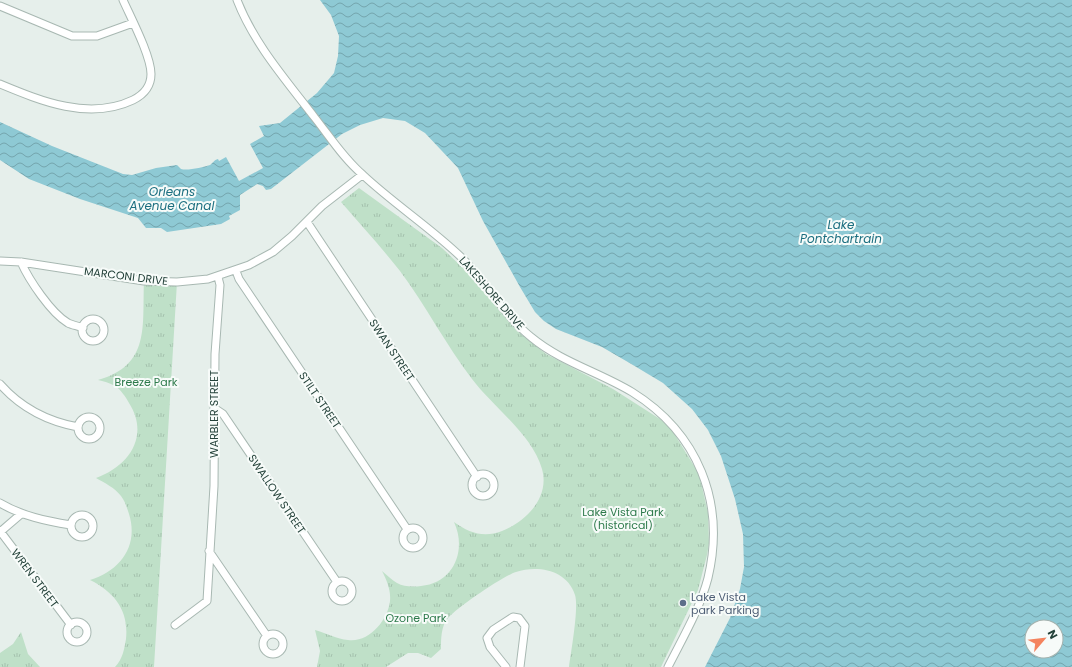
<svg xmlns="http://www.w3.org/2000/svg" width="1072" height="667" viewBox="0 0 1072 667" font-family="Poppins,sans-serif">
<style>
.park{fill:url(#park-tufts)}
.water{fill:url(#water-waves);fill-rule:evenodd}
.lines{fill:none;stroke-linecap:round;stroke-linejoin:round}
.minor-casing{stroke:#a8b8b2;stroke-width:9}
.minor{stroke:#fff;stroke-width:7}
.service-dot{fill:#5c6f8a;stroke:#f7fbf9;stroke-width:1.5}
.labels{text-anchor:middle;stroke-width:4;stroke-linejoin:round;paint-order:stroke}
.street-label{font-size:11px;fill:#24423a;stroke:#f7fbf9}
.park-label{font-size:11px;fill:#2d7a4b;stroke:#f7fbf9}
.service-label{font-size:11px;fill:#4e5e75;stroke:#f7fbf9;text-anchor:start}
.water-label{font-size:12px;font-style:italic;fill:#1c6f80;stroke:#f7fbf9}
</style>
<defs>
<pattern id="park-tufts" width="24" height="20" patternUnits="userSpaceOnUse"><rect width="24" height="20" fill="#bfe0c8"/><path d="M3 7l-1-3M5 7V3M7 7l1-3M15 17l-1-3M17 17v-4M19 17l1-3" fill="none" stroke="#a4c1ad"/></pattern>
<pattern id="water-waves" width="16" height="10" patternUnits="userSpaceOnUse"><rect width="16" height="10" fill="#8ec9d4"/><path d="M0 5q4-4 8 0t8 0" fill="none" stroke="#74a5ad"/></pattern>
</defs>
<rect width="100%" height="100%" fill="#e6efeb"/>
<path class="park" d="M359 188 442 248 464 269 517 331 546 354 613 389 663 421 672 430 699 474 708 513 709 543 707 555 698 590 661 667H569C571 652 579 607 575 595 567 570 538 565 516 572 503 576 458 607 448 618 441 626 441 639 441 649L431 658 418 653H408L386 667H317L320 651 315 630C326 633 337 639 348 640 369 643 388 620 390 601 391 590 387 581 382 571 387 575 392 580 397 583 404 587 413 587 421 586 454 583 467 550 454 522 469 533 484 538 502 531 527 521 550 497 542 469 532 434 493 407 472 379 446 345 426 306 400 271 381 247 361 225 341 202Z
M144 281 177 282 154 667H115C123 658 124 650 126 639 129 610 114 592 90 580 120 571 139 546 129 514 127 508 125 501 121 496 115 488 105 483 96 478 129 466 150 436 129 403 126 397 120 389 115 386 110 383 103 381 98 380 151 365 142 326 144 281Z
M21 632 28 654 40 667H0V653L13 644Z"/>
<path class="water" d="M320 0H1072V667H705L730 618 740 589 744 567 743 534 735 499 721 456 708 430 692 409 663 383 633 365 602 347 556 329 544 321 535 312 520 287 483 221 458 168 425 133 405 121 383 118 360 125 342 134 271 189 266 190 263 186 257 184 240 195V210L229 216 230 219 221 224 167 232 161 228H146L138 218 80 199 29 179 0 160V122L52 146 123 174 132 175 156 168 177 165 181 169C188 171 203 167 210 165 213 163 214 160 218 159L219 161 226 157 239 181 263 168 250 144 264 136 259 126 280 123 317 93 334 73 338 56 339 36 331 15ZM1032 627H1056V651H1032Z"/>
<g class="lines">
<defs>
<path id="minor" d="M237 0C254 44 286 80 315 118 330 137 344 159 363 175 394 204 431 228 461 257 487 282 503 315 531 337 561 362 599 372 632 392 698 433 726 502 708 578 700 609 682 639 668 667
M0 6 72 36H97L133 23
M0 84C41 101 89 121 133 100 143 95 151 87 151 74 151 56 131 18 123 0
M307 222 477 477
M0 261 21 262 144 281 177 282 208 279 249 265 273 252 292 236 322 206 362 175
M21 262C29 280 51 313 68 323 72 325 78 326 83 328
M236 271 239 279 407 529
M82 330a11 11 0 1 1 22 0a11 11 0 1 1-22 0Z
M0 384C21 408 46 421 78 427
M214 408 223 414 337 582
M78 428a11 11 0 1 1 22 0a11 11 0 1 1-22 0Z
M472 485a11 11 0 1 1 22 0a11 11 0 1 1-22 0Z
M0 503C22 516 46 521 71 525
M71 526a11 11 0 1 1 22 0a11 11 0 1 1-22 0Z
M403 538a10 10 0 1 1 20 0a10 10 0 1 1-20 0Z
M0 531 71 625
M0 532 21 514
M209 551 267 636
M332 591a10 10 0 1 1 20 0a10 10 0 1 1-20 0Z
M67 632a10 10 0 1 1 20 0a10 10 0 1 1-20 0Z
M175 625 207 601 214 486 215 354 220 285 218 277
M263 644a10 10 0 1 1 20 0a10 10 0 1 1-20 0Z
M506 667 490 647 487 638 493 630 513 617 519 618 525 626 520 667"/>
</defs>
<use href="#minor" class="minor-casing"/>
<use href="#minor" class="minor"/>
</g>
<circle class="service-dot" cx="683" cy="603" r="4"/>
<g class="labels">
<g class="street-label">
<text transform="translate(126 276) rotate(7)" y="4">MARCONI DRIVE</text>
<text transform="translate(492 293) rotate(49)" y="4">LAKESHORE DRIVE</text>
<text transform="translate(392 350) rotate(56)" y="4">SWAN STREET</text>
<text transform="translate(320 400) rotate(56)" y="4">STILT STREET</text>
<text transform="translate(214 414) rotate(-90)" y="4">WARBLER STREET</text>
<text transform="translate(277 494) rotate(56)" y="4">SWALLOW STREET</text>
<text transform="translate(35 578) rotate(53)" y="4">WREN STREET</text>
</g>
<g class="park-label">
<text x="146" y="386">Breeze Park</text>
<text x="623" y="516">Lake Vista Park<tspan x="623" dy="13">(historical)</tspan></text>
<text x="416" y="622">Ozone Park</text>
</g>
<g class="service-label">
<text x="691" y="601">Lake Vista<tspan x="691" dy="13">park Parking</tspan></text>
</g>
<g class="water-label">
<text x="172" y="196">Orleans<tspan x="172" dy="14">Avenue Canal</tspan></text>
<text x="841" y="229">Lake<tspan x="841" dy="14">Pontchartrain</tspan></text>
</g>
</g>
<g transform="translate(1044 639) rotate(62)"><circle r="19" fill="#f7fbf9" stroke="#a3b1ad"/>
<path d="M0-3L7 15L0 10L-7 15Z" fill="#f4845f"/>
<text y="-6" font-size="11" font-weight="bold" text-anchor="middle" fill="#24423a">N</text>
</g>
</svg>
